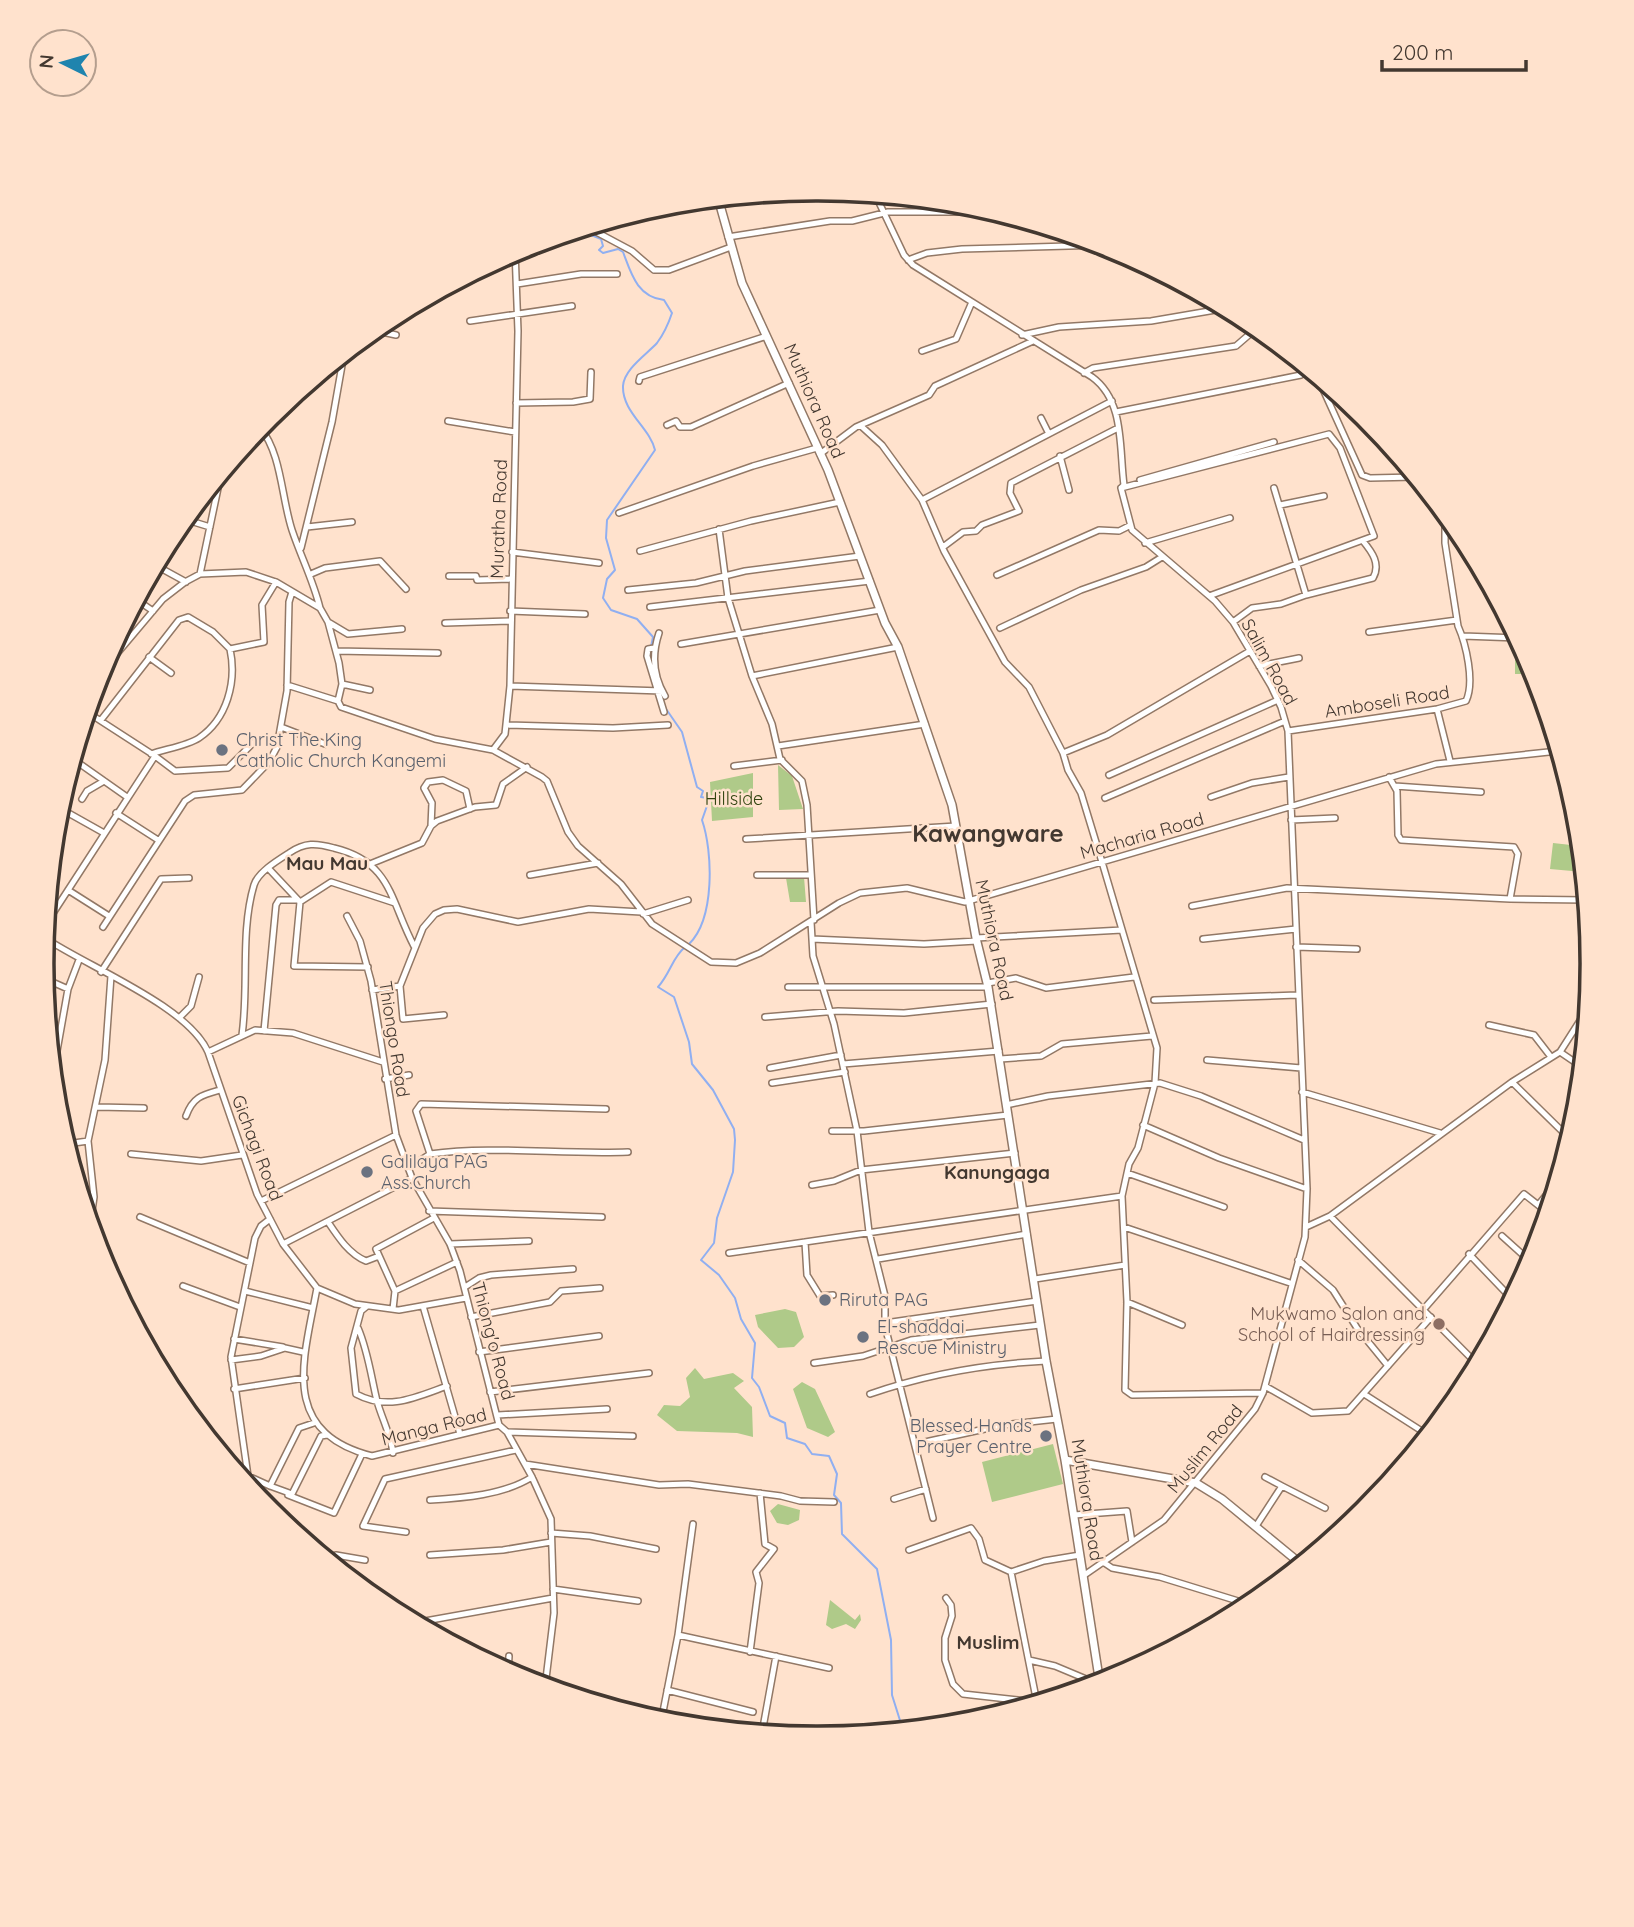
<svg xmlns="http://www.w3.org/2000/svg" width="1634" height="1927" viewBox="0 0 1634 1927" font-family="Quicksand,sans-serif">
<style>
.green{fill:#afca89}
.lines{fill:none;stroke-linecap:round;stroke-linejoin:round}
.stream{stroke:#90aff1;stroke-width:2}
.street-casing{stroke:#927866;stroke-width:8}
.secondary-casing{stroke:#927866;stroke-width:10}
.street{stroke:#fff;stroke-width:5}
.secondary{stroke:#fff;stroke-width:7}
.worship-dot{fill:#6b7280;stroke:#ffe2cd;stroke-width:2.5}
.education-dot{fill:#8d6e63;stroke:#ffe2cd;stroke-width:2.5}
.labels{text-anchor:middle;stroke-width:5;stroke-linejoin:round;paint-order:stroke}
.street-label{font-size:18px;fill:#433830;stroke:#ffe2cd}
.worship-label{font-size:18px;fill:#5b616d;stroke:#ffe2cd;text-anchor:start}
.park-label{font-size:18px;fill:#324410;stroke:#ffe2cd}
.education-label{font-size:18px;fill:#785e54;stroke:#ffe2cd;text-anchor:end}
.neighbourhood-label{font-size:19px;font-weight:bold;fill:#433830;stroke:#ffe2cd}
.district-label{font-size:24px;font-weight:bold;fill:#433830;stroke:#ffe2cd}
.rim{fill:none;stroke:#433830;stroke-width:3.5}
</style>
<rect width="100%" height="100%" fill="#ffe2cd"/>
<path class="green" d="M1527 655 1535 674H1515V656Z
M778 765 792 776 803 809 779 810Z
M753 773V817L712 821 710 782Z
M1553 843 1580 846 1583 872 1550 869Z
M804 877 806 902H790L786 878Z
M785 1309 796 1312 804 1337 794 1347 778 1348 758 1327 755 1315Z
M695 1368 704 1379 733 1373 744 1381 734 1388 752 1407 753 1437 737 1433 677 1431 657 1415 664 1405 680 1406 690 1397 686 1378Z
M802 1382 815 1389 835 1432 828 1437 807 1428 793 1389Z
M1053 1444 1063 1484 992 1502 982 1462Z
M778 1504 800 1510 799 1520 788 1525 777 1523 770 1511Z
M830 1600 855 1620 860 1614 861 1620 855 1629 846 1624 832 1629 826 1625Z"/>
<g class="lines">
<path class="stream" d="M579 230 601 239 603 246 599 250 603 253 618 249 623 252C631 273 637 297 664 300L672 313C669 322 663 335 657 343 647 354 624 369 623 386 622 412 650 428 655 450L607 520 606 538 615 570 607 579 603 598 611 610 637 619 653 637 651 647
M664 706 682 732 697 787 703 791 701 797 707 798 708 803 702 820C713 852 715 919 689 944
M685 947C672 958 671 972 658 987L674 997 689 1042 692 1064 713 1090 734 1129 735 1140 733 1172 717 1218 714 1243 701 1260 719 1275 735 1298 741 1319 755 1343 752 1378 759 1387 770 1416 785 1423 787 1438 805 1444 812 1454 829 1456 837 1474 834 1495 841 1503 842 1534 877 1569 891 1640 892 1695 903 1730"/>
<defs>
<path id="street" d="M875 194 904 255 913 265 1092 377C1125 401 1119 448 1124 485L1121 488 1132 530 1215 601 1233 622 1271 686 1281 707 1288 731 1307 1189 1305 1237 1263 1393 1255 1409 1164 1520 1083 1576
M719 201 746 200
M587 227 632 251 654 270H669L731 247
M728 237 830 221H852L888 212H997
M908 260 927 253 962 249 1104 245
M517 284 581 274H617
M470 321 572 306
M373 330 396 335
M1022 335 1059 327 1151 321 1227 308
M922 351 956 339 972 302
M1084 373 1093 368 1236 346 1258 327
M1317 376 1362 475 1370 478 1416 477
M639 381 640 377 767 336
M516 403 573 402 590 399 591 372
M1116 412 1301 375 1305 371 1303 365
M1041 418 1048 432
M448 421 515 432
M667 425 676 421 680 427H691L789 383
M861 426 882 445 922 500 944 551 1005 662 1029 687 1063 753 1107 735 1250 651
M260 427C282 455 281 496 292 530 301 557 313 580 320 608
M1382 436 1388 443
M820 454 856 427 929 395 935 386 1033 341
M1060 456 1069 490
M1140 480 1274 442
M1121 488 1329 434 1340 448 1374 536 1209 596
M1274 488 1306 595
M922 500 1112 401
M1280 505 1324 496
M619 513 753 466 817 448
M184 519 210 527
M307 527 352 522
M719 529 728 598 752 676 772 724 780 759 802 781 807 805 814 920
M1145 543 1230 518
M943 547 963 532 976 531 982 525 1019 511 1010 493 1011 483 1118 428
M301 548 332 422 344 354
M640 551 751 521 840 502
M512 552 599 563
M155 565 186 582
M200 574 221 474
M311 574 325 568 380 561 406 589
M997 575 1099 530 1119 531 1129 526
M449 576H476L477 580 511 579
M628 590 696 583 745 571 860 556
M137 600 153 611
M650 607 870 581
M510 611 585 614
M328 622 348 634 402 629
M1233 622 1252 608 1281 604 1306 595 1373 578C1381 564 1372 552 1363 541
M445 623 509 621
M1000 628 1081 590 1146 567 1162 557
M1369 632 1457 620
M659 633C652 654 653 676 665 696
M1463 636 1518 638
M681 644 880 610
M654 648 648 649 647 656 664 712
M230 649 264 642 262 605 276 582
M336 651 438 653
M149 657 171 673
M1259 666 1299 658
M99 675 163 599 185 582 200 574 246 572 276 582 320 608 328 622 339 663 342 684 338 701 341 707 435 739 493 750 542 777 547 781 568 832 578 846 621 884 652 924 711 962 736 963 760 953 839 903 860 893 907 888 965 902 1436 764 1558 751
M752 676 898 647
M342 684 370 690
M287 685 338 701
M510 686 662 691
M1437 709 1450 761
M101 720 179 620 188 617 213 632 230 649C237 682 227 719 199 738 187 746 165 749 151 754
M507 725 613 728 668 725
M281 727 325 744
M1288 731 1437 709 1466 701C1475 682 1466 644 1458 626L1445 543V513
M778 746 925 724
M493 750 505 734 510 686 518 331 515 250
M1063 753 1068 770 1081 793 1102 862 1157 1048 1155 1083 1138 1148 1129 1164 1122 1196 1127 1302 1125 1390 1132 1395 1263 1393
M155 756 175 771 228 768 253 743
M73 759 127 797
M734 766 782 760
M1109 775 1278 700
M1389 777 1397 791 1398 835 1401 840 1514 847 1518 854 1510 899 1586 900
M1395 786 1481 792
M1211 797 1252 783 1289 777
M1105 798 1285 721
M82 799 87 791 104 781
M116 813 158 840
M57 816 63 810 104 833
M1291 820 1335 818
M431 826 432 803 424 788 428 782 443 780 466 791 470 809
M746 839 956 826
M370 864 422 843 431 826 437 821 475 807 496 805 503 784 527 767
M269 869 300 902 331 882 395 903
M530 875 598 863
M757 875H809
M68 890 109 916
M300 902 294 966 368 967
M1192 906 1287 888 1510 899
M643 914 688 900
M347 916 360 941 371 981 396 1135 412 1178 450 1244 460 1271 499 1425 507 1432 532 1477 551 1519 554 1613 545 1687
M811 922 813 956 834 1024 857 1131 869 1232 885 1296V1326L933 1518
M46 924 155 756 87 712
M103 927 185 801 194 795 242 790 269 762 277 747 287 691 289 602 292 592
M45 938C88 967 188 1006 208 1052L257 1194 283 1244 317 1288 355 1304 399 1310 466 1298
M976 938 1122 930
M812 939 924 944 977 941
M1203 939 1296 929
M1296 947 1357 949
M101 972 161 879 189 878
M43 973 50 981 68 989
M988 983 1016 978 1046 988 1134 977
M400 986 403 1019 444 1015
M788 987H988
M372 990 400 986 423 928 435 914 444 910 457 909 518 922 589 909 641 912
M1154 1000 1297 995
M765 1017 838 1011 904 1013 992 1004
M179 1018 191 1006 199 977
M1489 1025 1534 1035 1551 1057
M264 1031 276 905 279 900H298
M242 1035C249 986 240 932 254 885 258 872 278 860 289 853 305 842 316 843 334 848 392 862 390 901 414 946
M208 1052 255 1030 293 1033 383 1062
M1560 1052 1582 1067
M1000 1059 1041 1056 1062 1044 1152 1036
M1207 1060 1301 1068
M843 1064 999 1051
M770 1068 841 1055
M385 1079 409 1075
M1512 1082 1560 1052 1588 1008
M772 1083 845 1072
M1302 1092 1440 1133
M1006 1105 1048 1096 1160 1083 1201 1096 1304 1140
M97 1107 144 1108
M606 1109 421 1104 416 1111 430 1154C494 1145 562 1155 628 1152
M186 1116C193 1097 202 1095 220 1090
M1143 1125 1219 1158 1307 1189
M832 1131H864L1008 1115
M67 1144 88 1141
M68 1144 55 1062 68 989 79 960
M131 1154 201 1161 242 1155
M410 1167 430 1154
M1127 1173 1224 1207
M812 1185 834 1181 861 1170 1015 1153
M261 1201 396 1135
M1539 1204 1556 1183
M429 1211 602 1217
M1330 1216 1477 1364
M140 1217 250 1263
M270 1219 261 1226 255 1238 231 1357 248 1476 270 1486 299 1428 314 1423
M328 1222C338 1237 349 1254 366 1261L379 1256
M90 1225 94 1197 88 1141 105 1060 111 976
M1124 1227 1290 1283
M1306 1227 1330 1216 1512 1082 1570 1139
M1502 1236 1532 1263
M283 1244 412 1178
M450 1244 529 1241
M729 1253 805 1242
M1469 1254 1512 1299
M878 1259 1027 1234
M1298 1260 1333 1290 1357 1328 1388 1366
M1035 1279 1125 1265
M183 1286 240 1307
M465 1287 479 1278 491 1275 573 1269
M317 1288C304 1359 278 1432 372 1456L499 1425
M245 1291 313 1308
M395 1291 457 1262
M833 1295 820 1296 807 1275 805 1242 1122 1196
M1127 1302 1182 1325
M423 1306 460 1434
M366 1307 361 1311 351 1348 356 1394C388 1411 414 1398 447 1386
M393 1309 395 1291 376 1249 432 1219
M1423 1310 1524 1194 1547 1212
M471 1317 550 1302 561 1291 600 1288
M892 1322 1037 1301
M358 1328C368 1351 371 1376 377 1401 382 1419 391 1435 393 1453
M234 1339 283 1347
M479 1352 599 1336
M231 1360 261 1356 285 1348 303 1352
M814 1363 863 1356 911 1340 1040 1325
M1265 1386 1312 1413 1348 1411 1431 1317
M234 1389 305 1378
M490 1392 649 1373
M870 1394C927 1374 985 1364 1046 1361
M1364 1394 1428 1435
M498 1415 607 1409
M507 1432 633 1436
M916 1444 1003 1425 1057 1419
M525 1464 659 1485 688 1484 781 1496 800 1501 834 1502
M270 1486 292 1494 321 1436 327 1435
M1282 1486 1325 1508
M288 1495 334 1513 362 1454
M894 1499 926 1489
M430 1500C463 1498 504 1495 532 1477
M1074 1515 1127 1511 1132 1542
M1256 1526 1282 1486 1265 1477
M406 1532 363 1526 385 1479 516 1450
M551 1533 590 1536 656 1549
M909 1550 971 1528 979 1539 985 1560 1011 1572 1044 1561 1080 1555
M430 1555 503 1550 551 1542
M327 1559 336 1555 365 1560
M1103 1562 1112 1568 1160 1577 1251 1605
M1011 1572 1037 1703
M553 1589 638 1601
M946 1598 951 1605 952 1616 945 1638V1660L953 1684 963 1694 1035 1702
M414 1623 553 1598
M678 1635 829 1668
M750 1652 759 1583 756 1572 774 1549 765 1544 760 1493
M470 1653V1652
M1029 1660 1055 1666 1098 1684
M508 1673 509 1656
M667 1690 753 1712
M661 1717 679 1725
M661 1722 678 1635 693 1524
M762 1733 776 1656"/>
<path id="secondary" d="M718 198 742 283 828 470 885 623 898 647 952 805 976 938 988 987 1046 1361 1065 1460 1100 1684
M1065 1460 1196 1483 1222 1499 1301 1564"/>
</defs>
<use href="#street" class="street-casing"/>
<use href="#secondary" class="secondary-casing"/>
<use href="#street" class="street"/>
<use href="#secondary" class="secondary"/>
</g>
<g class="worship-dot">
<circle cx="222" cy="750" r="7"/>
<circle cx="367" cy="1172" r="7"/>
<circle cx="825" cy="1300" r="7"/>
<circle cx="863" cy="1337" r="7"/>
<circle cx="1046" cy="1436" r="7"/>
</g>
<circle class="education-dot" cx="1439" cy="1324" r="7"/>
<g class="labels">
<g class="street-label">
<text transform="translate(814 401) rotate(66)" y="6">Muthiora Road</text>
<text transform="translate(499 519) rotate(-88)" y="6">Muratha Road</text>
<text transform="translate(1269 662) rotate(61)" y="6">Salim Road</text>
<text transform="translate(1387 702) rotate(-9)" y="6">Amboseli Road</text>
<text transform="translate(1142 836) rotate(-16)" y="6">Macharia Road</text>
<text transform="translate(994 940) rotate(78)" y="6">Muthiora Road</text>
<text transform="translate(394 1039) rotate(81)" y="6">Thiongo Road</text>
<text transform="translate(257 1148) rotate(69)" y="6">Gichagi Road</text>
<text transform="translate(493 1341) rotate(75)" y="6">Thiong'o Road</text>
<text transform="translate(434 1427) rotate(-14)" y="6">Manga Road</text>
<text transform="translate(1205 1449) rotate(-51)" y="6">Muslim Road</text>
<text transform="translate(1087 1500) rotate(81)" y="6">Muthiora Road</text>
</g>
<g class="worship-label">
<text x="236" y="746">Christ The King<tspan x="236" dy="21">Catholic Church Kangemi</tspan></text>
<text x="381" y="1168">Galilaya PAG<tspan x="381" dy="21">Ass.Church</tspan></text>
<text x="839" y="1306">Riruta PAG</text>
<text x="877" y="1333">El-shaddai<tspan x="877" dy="21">Rescue Ministry</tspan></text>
<text x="1032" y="1432" text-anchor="end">Blessed Hands<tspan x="1032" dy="21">Prayer Centre</tspan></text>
</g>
<g class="park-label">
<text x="734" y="805">Hillside</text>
</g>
<g class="education-label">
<text x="1425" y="1320">Mukwamo Salon and<tspan x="1425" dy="21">School of Hairdressing</tspan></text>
</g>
<g class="neighbourhood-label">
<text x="327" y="870">Mau Mau</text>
<text x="997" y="1179">Kanungaga</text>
<text x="988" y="1649">Muslim</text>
</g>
<g class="district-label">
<text x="988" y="842">Kawangware</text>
</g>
</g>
<path d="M0 0H1634V1927H0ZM816 201H818A762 762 0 0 1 1580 963V964A762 762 0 0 1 818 1726H816A762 762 0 0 1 54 964V963A762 762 0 0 1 816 201Z" fill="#ffe2cd" fill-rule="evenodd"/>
<path class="rim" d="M816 201H818A762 762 0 0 1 1580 963V964A762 762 0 0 1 818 1726H816A762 762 0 0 1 54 964V963A762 762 0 0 1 816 201Z"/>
<g transform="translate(63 63) rotate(275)"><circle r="33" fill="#ffe2cd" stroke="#b49e8e" stroke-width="2"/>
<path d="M0-5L12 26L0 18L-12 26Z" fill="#1f84ae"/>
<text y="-10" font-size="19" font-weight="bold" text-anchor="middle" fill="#433830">N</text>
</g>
<path d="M1382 60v10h144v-10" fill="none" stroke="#433830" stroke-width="3.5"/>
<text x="1392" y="60" font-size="21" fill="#433830" stroke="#ffe2cd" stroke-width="5" paint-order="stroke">200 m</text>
</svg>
